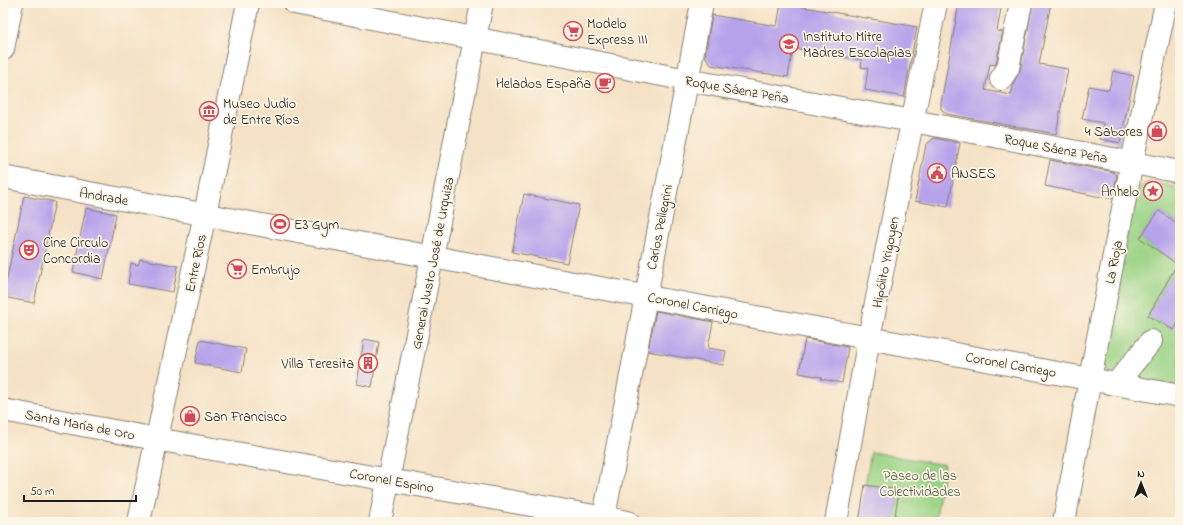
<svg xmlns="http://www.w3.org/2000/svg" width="1183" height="525" viewBox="0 0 1183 525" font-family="'Indie Flower',sans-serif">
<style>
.green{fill:#9bd386;stroke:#5c7851}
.building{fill:#b6a2eb}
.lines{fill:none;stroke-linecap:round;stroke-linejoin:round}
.minor-casing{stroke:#887f71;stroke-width:24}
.minor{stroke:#fff;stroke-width:22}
.labels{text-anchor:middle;stroke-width:3.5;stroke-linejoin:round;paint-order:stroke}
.poi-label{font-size:14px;fill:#1c1c1c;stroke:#fcf5e5;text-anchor:start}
.street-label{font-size:14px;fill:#1c1c1c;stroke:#fcf5e5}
.park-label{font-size:14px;fill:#485c41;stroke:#fcf5e5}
</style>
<rect width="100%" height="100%" fill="#fcf5e5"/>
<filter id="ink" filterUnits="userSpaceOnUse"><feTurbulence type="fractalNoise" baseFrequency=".025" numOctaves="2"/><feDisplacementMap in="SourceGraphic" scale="8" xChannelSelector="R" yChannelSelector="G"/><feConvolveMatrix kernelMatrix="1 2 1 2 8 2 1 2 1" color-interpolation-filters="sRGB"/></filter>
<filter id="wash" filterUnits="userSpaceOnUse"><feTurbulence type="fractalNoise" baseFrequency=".012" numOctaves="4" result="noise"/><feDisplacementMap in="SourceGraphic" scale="16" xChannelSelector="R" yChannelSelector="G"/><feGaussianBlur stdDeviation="0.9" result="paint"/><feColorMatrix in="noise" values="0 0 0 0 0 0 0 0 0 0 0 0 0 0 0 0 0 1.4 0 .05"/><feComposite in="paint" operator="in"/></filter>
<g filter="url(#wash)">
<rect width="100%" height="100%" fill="#f5e2c6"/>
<path class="green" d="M1149 182 1180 188V225L1159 211 1140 238 1180 266V270L1175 268 1148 316 1173 330 1180 319V387L1109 373 1102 364 1137 188Z
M871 452 945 465 935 522H894L899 490 865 485Z"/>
<g id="blocks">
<path class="building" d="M781 3 917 27 904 97 865 90 868 68 861 67 862 60 793 48 788 77 711 65 705 56 712 15 777 26Z
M959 3H1002L997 31 1003 32 996 63 995 65 990 64 985 90 1011 95 1014 82 1020 70 1033 3H1051L1039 64 1068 69 1056 134 947 114 941 109V103Z
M1113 71 1134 76 1120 143 1100 139 1103 123 1082 119 1089 86 1109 90Z
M934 138 960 143 948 207 915 201 926 145Z
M1050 160 1114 172 1117 175 1112 199 1045 186Z
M524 194 579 205 567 263 512 252Z
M24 196 55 202 34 303 3 297Z
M86 208 116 214 103 279 73 272Z
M1159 211 1180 225V319L1174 330 1148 316 1177 264 1140 238Z
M140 259 178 266 173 292 128 284 131 263 138 265Z
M656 311 713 322 708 348 726 351 723 365 648 351Z
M364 339 379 342 372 387 357 384Z
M805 339 848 347 842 383 821 379 822 377 799 373Z
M200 340 246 349 242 372 195 363Z
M865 485 899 490 894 522H859Z"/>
</g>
</g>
<g filter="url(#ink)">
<use href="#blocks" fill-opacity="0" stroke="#887f71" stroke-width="1"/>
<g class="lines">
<defs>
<path id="minor" d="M295 3 687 80 989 135 1180 172
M3 49 12 3
M1001 79 1008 68 1021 3
M3 177 1180 396
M1116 384 1151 341
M3 410 156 439 628 522
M139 522 205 214 248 3
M380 522 482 3
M603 522 702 3
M836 522 869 338 936 3
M1064 522 1090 379 1132 162 1166 3"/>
</defs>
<use href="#minor" class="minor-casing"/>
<use href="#minor" class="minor"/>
</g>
</g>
<defs>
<symbol id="supermarket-ring" viewBox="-11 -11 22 22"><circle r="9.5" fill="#fcf5e5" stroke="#d1495b" stroke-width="1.5"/><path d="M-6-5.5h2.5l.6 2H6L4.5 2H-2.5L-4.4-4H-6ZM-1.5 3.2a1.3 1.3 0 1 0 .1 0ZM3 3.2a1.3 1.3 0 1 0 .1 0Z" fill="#d1495b"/></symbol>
<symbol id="school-ring" viewBox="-11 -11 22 22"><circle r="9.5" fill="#fcf5e5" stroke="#d1495b" stroke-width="1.5"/><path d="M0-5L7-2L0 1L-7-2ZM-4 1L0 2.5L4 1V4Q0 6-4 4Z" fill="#d1495b"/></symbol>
<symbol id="cafe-ring" viewBox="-11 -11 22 22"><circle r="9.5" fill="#fcf5e5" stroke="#d1495b" stroke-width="1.5"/><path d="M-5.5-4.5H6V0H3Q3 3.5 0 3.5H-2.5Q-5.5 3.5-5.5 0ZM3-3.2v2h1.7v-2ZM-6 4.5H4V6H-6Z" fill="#d1495b"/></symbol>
<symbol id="museum-ring" viewBox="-11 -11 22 22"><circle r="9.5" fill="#fcf5e5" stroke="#d1495b" stroke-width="1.5"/><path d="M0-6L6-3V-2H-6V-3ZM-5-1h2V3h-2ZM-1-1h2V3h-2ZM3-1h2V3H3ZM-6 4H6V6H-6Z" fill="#d1495b"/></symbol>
<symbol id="shop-ring" viewBox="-11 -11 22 22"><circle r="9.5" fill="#fcf5e5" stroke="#d1495b" stroke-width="1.5"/><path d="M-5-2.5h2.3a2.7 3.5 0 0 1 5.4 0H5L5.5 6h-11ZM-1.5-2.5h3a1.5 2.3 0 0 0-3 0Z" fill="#d1495b"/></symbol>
<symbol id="civic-ring" viewBox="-11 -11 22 22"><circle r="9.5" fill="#fcf5e5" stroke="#d1495b" stroke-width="1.5"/><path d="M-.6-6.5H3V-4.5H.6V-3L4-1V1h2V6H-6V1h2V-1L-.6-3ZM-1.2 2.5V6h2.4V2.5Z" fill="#d1495b"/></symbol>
<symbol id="sight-ring" viewBox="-11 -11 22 22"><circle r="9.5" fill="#fcf5e5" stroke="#d1495b" stroke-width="1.5"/><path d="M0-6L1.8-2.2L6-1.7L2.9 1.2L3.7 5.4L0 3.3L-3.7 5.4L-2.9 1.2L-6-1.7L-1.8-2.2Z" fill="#d1495b"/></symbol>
<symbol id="stadium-ring" viewBox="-11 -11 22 22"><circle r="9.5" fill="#fcf5e5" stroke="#d1495b" stroke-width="1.5"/><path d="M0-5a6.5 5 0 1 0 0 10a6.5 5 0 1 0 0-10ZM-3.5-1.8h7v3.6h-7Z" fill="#d1495b"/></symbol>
<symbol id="theatre-ring" viewBox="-11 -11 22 22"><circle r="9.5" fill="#fcf5e5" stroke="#d1495b" stroke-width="1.5"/><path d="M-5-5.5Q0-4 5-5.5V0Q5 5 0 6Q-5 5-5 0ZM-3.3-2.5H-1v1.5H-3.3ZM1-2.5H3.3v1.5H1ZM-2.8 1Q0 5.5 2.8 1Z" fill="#d1495b"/></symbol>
<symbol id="building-ring" viewBox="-11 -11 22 22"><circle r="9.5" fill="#fcf5e5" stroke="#d1495b" stroke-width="1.5"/><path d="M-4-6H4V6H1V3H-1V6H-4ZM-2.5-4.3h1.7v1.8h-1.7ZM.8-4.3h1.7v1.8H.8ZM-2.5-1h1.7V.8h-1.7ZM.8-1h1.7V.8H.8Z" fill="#d1495b"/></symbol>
</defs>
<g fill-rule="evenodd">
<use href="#supermarket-ring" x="562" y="20" width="22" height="22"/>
<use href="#school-ring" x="778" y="33" width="22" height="22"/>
<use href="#cafe-ring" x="594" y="72" width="22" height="22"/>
<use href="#museum-ring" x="198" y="100" width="22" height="22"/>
<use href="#shop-ring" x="1146" y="120" width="22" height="22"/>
<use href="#civic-ring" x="926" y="162" width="22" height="22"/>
<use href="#sight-ring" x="1142" y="180" width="22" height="22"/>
<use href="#stadium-ring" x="269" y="213" width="22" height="22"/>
<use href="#theatre-ring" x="18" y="239" width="22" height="22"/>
<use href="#supermarket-ring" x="226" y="258" width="22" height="22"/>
<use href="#building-ring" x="357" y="352" width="22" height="22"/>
<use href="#shop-ring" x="179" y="405" width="22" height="22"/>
</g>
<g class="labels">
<g class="poi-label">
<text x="587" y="28">Modelo<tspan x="587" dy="16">Express III</tspan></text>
<text x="803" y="41">Instituto Mitre<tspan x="803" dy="16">Madres Escolapias</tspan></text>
<text x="591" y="88" text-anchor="end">Helados España</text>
<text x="223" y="108">Museo Judío<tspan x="223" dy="16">de Entre Ríos</tspan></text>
<text x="1143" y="136" text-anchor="end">4 Sabores</text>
<text x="951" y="178">ANSES</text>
<text x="1139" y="196" text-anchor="end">Anhelo</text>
<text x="294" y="229">E3 Gym</text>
<text x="43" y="247">Cine Circulo<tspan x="43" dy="16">Concordia</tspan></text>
<text x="251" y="274">Embrujo</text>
<text x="354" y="368" text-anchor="end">Villa Teresita</text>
<text x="204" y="421">San Francisco</text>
</g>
<g class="street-label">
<text transform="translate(737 89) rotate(10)" y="5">Roque Sáenz Peña</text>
<text transform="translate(1056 148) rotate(11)" y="5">Roque Sáenz Peña</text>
<text transform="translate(104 196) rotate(10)" y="5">Andrade</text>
<text transform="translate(659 227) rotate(-79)" y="5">Carlos Pellegrini</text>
<text transform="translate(885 262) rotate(-79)" y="5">Hipólito Yrigoyen</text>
<text transform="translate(1113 262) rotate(-79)" y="5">La Rioja</text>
<text transform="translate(195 263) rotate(-78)" y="5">Entre Ríos</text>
<text transform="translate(432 263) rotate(-79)" y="5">General Justo José de Urquiza</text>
<text transform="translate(693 305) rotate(11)" y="5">Coronel Carriego</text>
<text transform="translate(1011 364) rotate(10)" y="5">Coronel Carriego</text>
<text transform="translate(80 424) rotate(11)" y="5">Santa María de Oro</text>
<text transform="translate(392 480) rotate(10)" y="5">Coronel Espino</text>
</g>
<g class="park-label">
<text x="920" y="480">Paseo de las<tspan x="920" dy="16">Colectividades</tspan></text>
</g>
</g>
<rect width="1183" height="525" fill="none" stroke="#fcf5e5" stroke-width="16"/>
<g transform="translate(1141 483)" stroke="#fcf5e5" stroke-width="3" paint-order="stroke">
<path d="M0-3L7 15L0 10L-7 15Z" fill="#1c1c1c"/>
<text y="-6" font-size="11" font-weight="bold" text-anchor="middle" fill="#1c1c1c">N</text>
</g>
<path d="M24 495v6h112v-6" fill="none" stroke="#1c1c1c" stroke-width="2"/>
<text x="30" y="495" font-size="12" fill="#1c1c1c" stroke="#fcf5e5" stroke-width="3" paint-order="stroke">50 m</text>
</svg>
